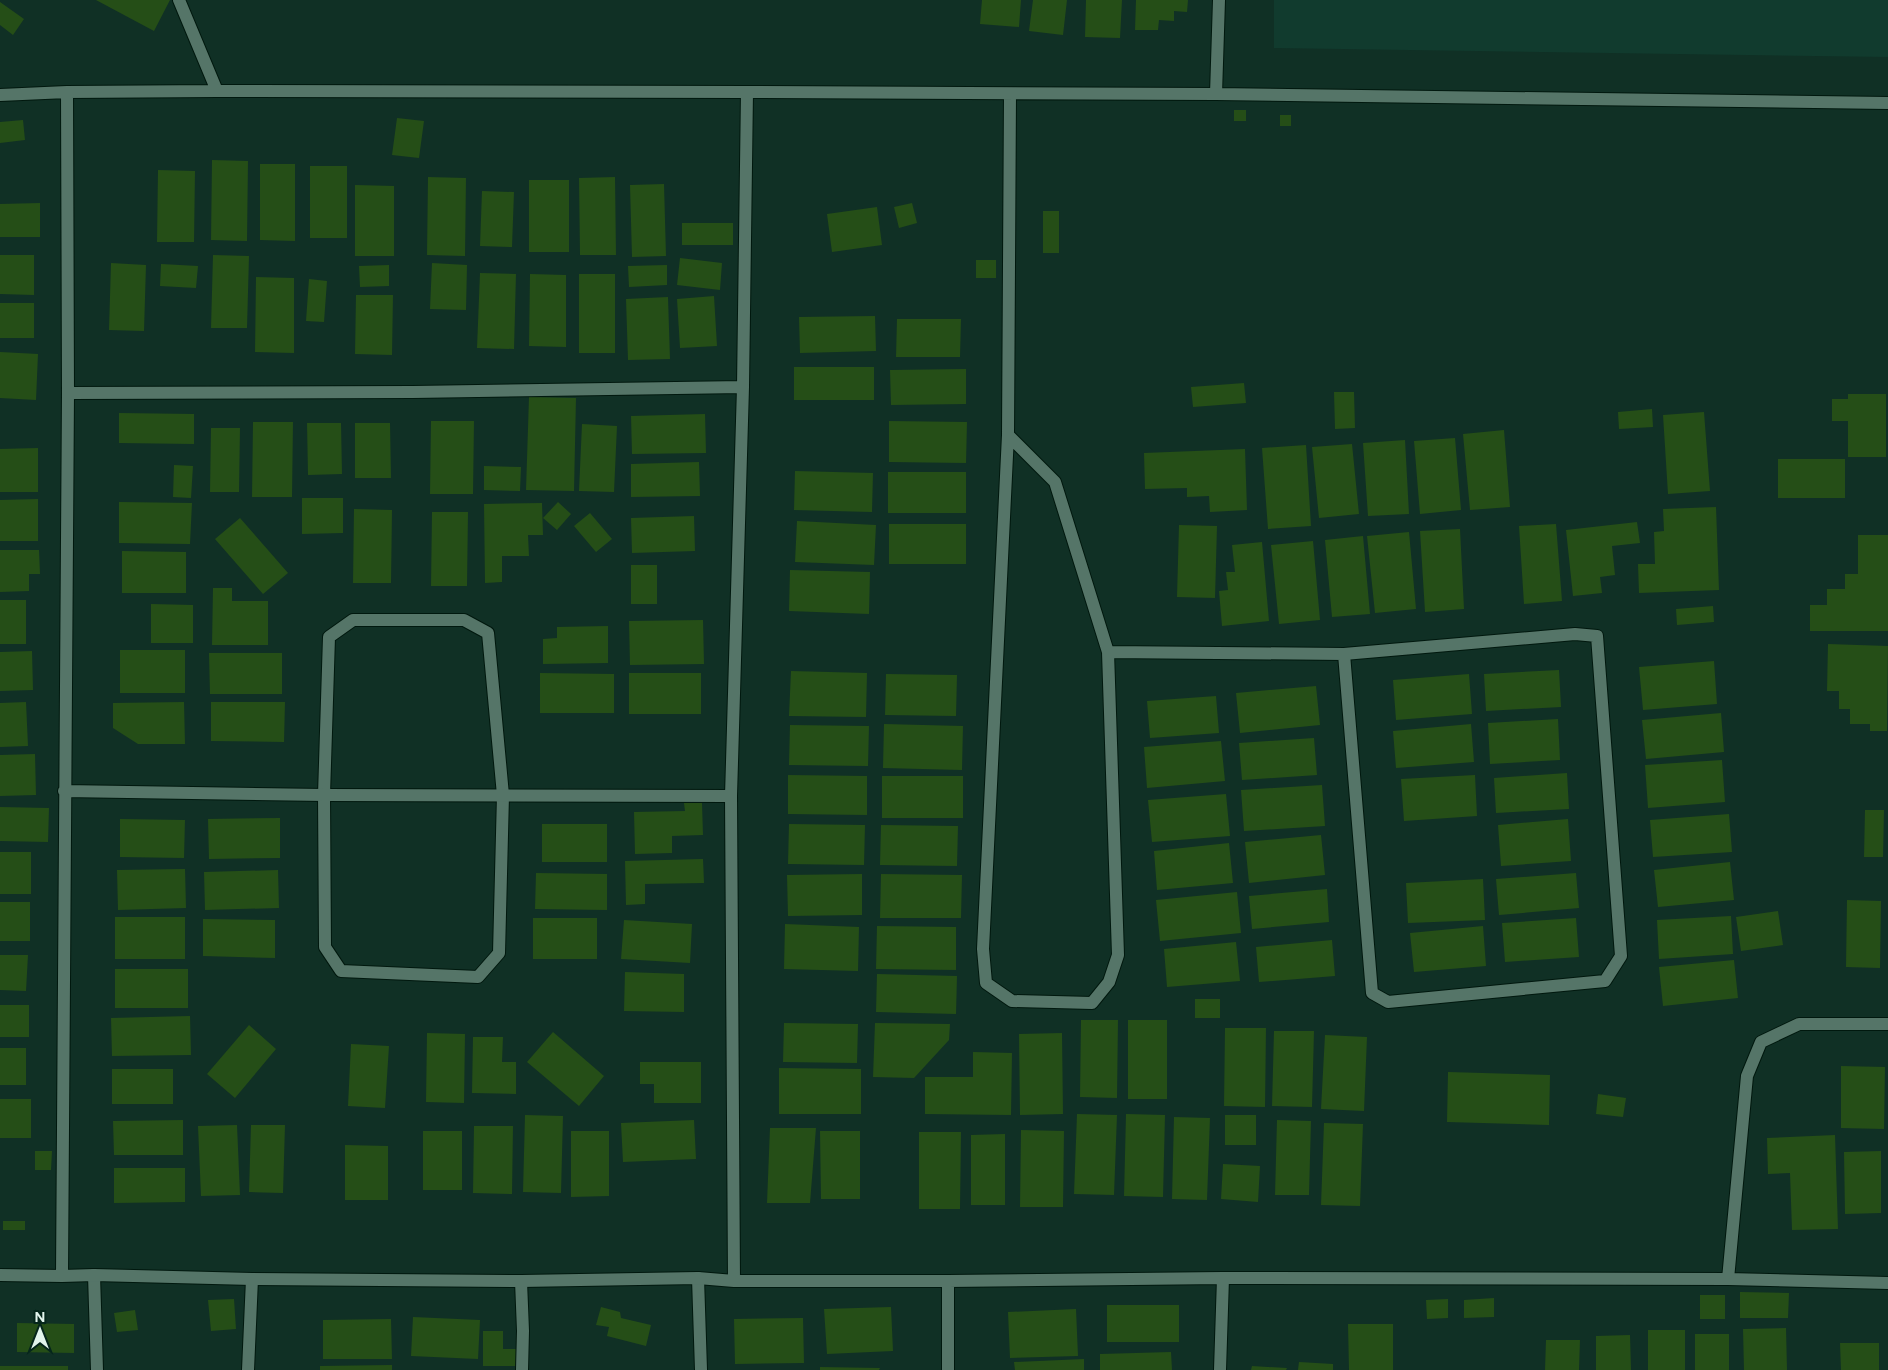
<svg xmlns="http://www.w3.org/2000/svg" width="1888" height="1370" viewBox="0 0 1888 1370" font-family="Figtree,sans-serif">
<style>
.built{fill:#113b2e}
.building{fill:#254e17}
.lines{fill:none;stroke-linecap:round;stroke-linejoin:round}
.lane-casing{stroke:#00180e;stroke-width:14}
.street-casing{stroke:#00180e;stroke-width:14}
.lane{stroke:#557568;stroke-width:12}
.street{stroke:#557568;stroke-width:12}
</style>
<rect width="100%" height="100%" fill="#103025"/>
<path class="built" d="M1274 0H1888V57L1274 48Z"/>
<path class="building" d="M96 0H170L154 31Z
M982 0H1021L1019 27 980 24Z
M1033 0H1067L1063 35 1029 31Z
M1086 0H1122L1120 38 1085 37Z
M1136 0H1188L1187 12 1174 11V21L1159 20 1158 30H1135Z
M0 2 24 19 13 35 0 25Z
M1234 110H1246V121H1234Z
M1280 115H1291V126H1280Z
M397 118 424 121 419 158 392 155Z
M23 120 25 140 0 143V122Z
M212 160 248 161 247 241 211 240Z
M260 164H295V241L260 240Z
M310 166H347V238H310Z
M158 170 195 171 194 242H157Z
M428 177 466 178 465 256 427 255Z
M615 177 616 255H580L579 178Z
M529 180H569V252H529Z
M664 184 666 256 632 257 630 185Z
M355 185 394 186V256H355Z
M482 191 514 192 512 247 480 246Z
M40 203V237H0V204Z
M912 203 917 223 899 228 894 207Z
M877 207 882 245 832 252 827 214Z
M1043 211H1059V253H1043Z
M682 223H733V245H682Z
M0 255H34V295L0 294Z
M213 255 249 256 247 328H211Z
M680 258 722 263 720 290 677 285Z
M976 260H996V278H976Z
M111 263 146 265 144 331 109 330Z
M432 263 467 265 466 310 430 309Z
M161 264 198 266 196 288 160 286Z
M389 265V286L360 287 359 266Z
M667 265V285L629 287 628 266Z
M480 273 516 274 514 349 477 348Z
M530 274 566 275V347L529 346Z
M579 274H615V353H579Z
M256 277 294 278V353L255 352Z
M309 279 327 281 324 322 306 321Z
M356 295H393L392 355 355 354Z
M714 296 717 346 680 348 677 299Z
M668 297 670 359 628 360 626 299Z
M0 303H34V338H0Z
M875 316 876 351 800 353 799 317Z
M897 319H961L960 357H896Z
M0 352 38 354 36 400 0 398Z
M794 367H874V400H794Z
M966 369V404L891 405 890 370Z
M1244 383 1246 403 1193 407 1191 387Z
M1334 392H1354L1355 428 1335 429Z
M1848 394H1886V457H1848V421H1832V399H1848Z
M529 397 576 398 574 491 526 490Z
M1652 409 1653 427 1619 429 1618 412Z
M1704 412 1710 491 1668 494 1663 415Z
M119 413 194 414V444L119 443Z
M705 414 706 453 632 454 631 416Z
M431 421H474L473 494H430Z
M889 421 967 422 966 463 889 462Z
M253 422H293L292 497H252Z
M307 423H341L342 474 308 475Z
M355 423H390L391 478H355Z
M582 424 617 426 614 492 579 491Z
M211 428H240L239 492H210Z
M1504 430 1510 507 1470 510 1463 434Z
M1455 438 1461 510 1420 514 1414 441Z
M1405 440 1409 514 1368 516 1363 443Z
M1352 444 1359 514 1319 518 1312 447Z
M1306 445 1311 526 1268 529 1262 448Z
M38 448V492H0V449Z
M1245 449 1247 510 1210 512 1209 496 1187 497V488L1145 489 1144 453Z
M1778 459H1845V498H1778Z
M699 462 700 496 631 497V464Z
M174 465 193 466 191 498 173 497Z
M484 466 521 467 520 491 484 490Z
M795 471 873 473 872 512 794 510Z
M888 472H966V513H888Z
M302 498H343V533L302 534Z
M38 499V541H0V500Z
M119 502 192 503 190 544 119 543Z
M558 502 571 514 557 530 543 518Z
M542 503 543 535H528L529 556H502V582L485 583 484 504Z
M1716 507 1719 590 1639 593 1638 564H1655L1654 532 1664 531 1663 509Z
M354 509 392 510 391 583H353Z
M432 512H468L467 586H431Z
M590 513 612 539 596 552 574 526Z
M694 516 695 551 632 553 631 518Z
M240 518 288 573 263 594 215 539Z
M797 521 876 525 874 565 795 562Z
M1637 522 1640 543 1612 546 1615 575 1600 577 1602 593 1573 596 1566 530Z
M889 524H966V564H889Z
M1556 524 1562 601 1524 604 1519 526Z
M1179 525 1217 526 1215 598 1177 597Z
M1460 529 1464 609 1425 612 1420 531Z
M1409 532 1416 609 1375 613 1367 536Z
M1858 535H1888V631H1810V605H1827V589H1845V574H1858Z
M1363 536 1370 614 1332 617 1325 540Z
M1313 541 1320 620 1279 624 1271 545Z
M1262 542 1269 621 1222 626 1219 591 1228 590 1226 572H1235L1232 545Z
M0 550H39L40 574H29V591L0 592Z
M122 551 186 552V593H122Z
M631 565H657V604H631Z
M790 570 870 572 869 614 789 611Z
M213 588H232V601H268V645H212Z
M0 600H26V644H0Z
M151 604 193 605V643H151Z
M1713 606 1714 622 1677 625 1676 609Z
M703 620 704 664 630 665 629 621Z
M608 626V663L543 664V639L557 638V627Z
M1828 644 1888 646 1887 731H1870V724H1850V709H1839V691H1827Z
M120 650H185V693H120Z
M32 651 33 690 0 691V652Z
M209 653H282V694H210Z
M1714 661 1717 704 1643 710 1639 667Z
M1559 670 1561 707 1486 711 1484 674Z
M791 671 867 673 866 717 789 716Z
M540 673 614 674V713H540Z
M629 673H701V714H629Z
M886 674 957 675 956 716 885 715Z
M1469 674 1472 714 1396 720 1393 680Z
M1316 686 1320 725 1240 733 1236 693Z
M1216 696 1219 733 1150 738 1147 701Z
M26 702 28 746 0 747V703Z
M184 702 185 744H138L113 728V703Z
M211 702H285L284 742 211 741Z
M1721 713 1724 752 1646 759 1642 720Z
M1558 719 1560 760 1490 764 1488 723Z
M884 724 963 726 962 770 883 768Z
M1471 724 1474 762 1396 768 1393 731Z
M790 725 869 726 868 766 789 765Z
M1314 738 1317 775 1242 780 1239 743Z
M1221 741 1225 781 1147 788 1144 747Z
M35 754 36 795 0 796V755Z
M1722 760 1725 802 1648 808 1645 765Z
M1567 773 1569 809 1496 813 1494 778Z
M788 775 867 776V815L788 814Z
M1475 775 1477 816 1404 821 1401 779Z
M882 776H963V818H882Z
M1322 785 1325 826 1244 831 1241 790Z
M1226 794 1230 836 1152 842 1148 800Z
M684 803H702L703 835 672 836V853L635 854 634 812 685 811Z
M0 807 49 808 48 842 0 841Z
M1865 810H1884L1883 857H1864Z
M1729 814 1732 852 1653 857 1650 820Z
M280 818V858L209 859 208 819Z
M120 819 185 820 184 858 120 857Z
M1568 819 1571 861 1501 866 1498 825Z
M542 824H607V862H542Z
M789 824 865 825 864 865 788 864Z
M881 825 958 826 957 866 880 865Z
M1321 835 1325 875 1249 883 1245 842Z
M1229 843 1233 883 1157 890 1154 851Z
M0 852H31V894H0Z
M703 859 704 883 645 884V904L626 905 625 861Z
M1730 862 1734 900 1658 907 1654 870Z
M185 869 186 908 118 910 117 870Z
M278 870 279 908 205 910 204 872Z
M536 873 607 874V910L535 909Z
M1576 873 1579 908 1499 915 1496 879Z
M862 874V915L788 916 787 875Z
M881 874 962 875 961 918H880Z
M1483 879 1485 920 1408 923 1406 883Z
M1327 889 1329 922 1252 929 1249 896Z
M1237 892 1241 933 1160 941 1156 900Z
M1847 900 1881 901 1880 968 1846 967Z
M0 902H30V941H0Z
M1778 911 1783 945 1741 951 1736 917Z
M1731 916 1733 954 1659 959 1657 920Z
M115 917H185V959H115Z
M533 918H597V959H533Z
M1576 918 1579 957 1505 962 1502 923Z
M203 919 275 920V958L203 956Z
M624 920 692 924 690 963 621 959Z
M785 924 859 927 858 971 784 969Z
M877 926 956 927V970L876 969Z
M1483 926 1486 966 1414 972 1410 933Z
M1332 940 1335 976 1259 982 1256 947Z
M1236 942 1240 981 1167 987 1164 949Z
M0 955H28L26 991 0 990Z
M1734 960 1738 998 1663 1006 1659 967Z
M115 969H188V1008H115Z
M625 972 684 974V1012L624 1011Z
M877 974 957 976 956 1014 876 1012Z
M1195 999H1220V1018H1195Z
M0 1005H29V1037H0Z
M190 1016 191 1055 112 1056 111 1018Z
M1081 1020H1118L1117 1098 1080 1097Z
M1128 1020H1167V1099H1128Z
M784 1023 858 1024 857 1063 783 1062Z
M875 1023 950 1024 949 1040 914 1078 873 1077Z
M249 1025 276 1049 235 1098 207 1074Z
M1225 1028H1266L1265 1107 1224 1106Z
M1274 1031H1314L1312 1107 1272 1106Z
M553 1032 604 1076 579 1106 527 1062Z
M427 1033 465 1034 464 1103 426 1102Z
M1062 1033 1063 1114 1020 1115 1019 1034Z
M1325 1035 1367 1037 1364 1111 1321 1109Z
M473 1037H503L502 1062H516V1094L472 1093Z
M351 1044 389 1046 385 1108 348 1106Z
M0 1048H26V1085H0Z
M973 1052 1012 1053 1011 1115 925 1114V1077H973Z
M640 1062H701V1103H654V1084H640Z
M1841 1066 1885 1067 1884 1129 1841 1128Z
M779 1068 861 1069V1114H779Z
M112 1069H173V1104H112Z
M1448 1072 1550 1075 1549 1125 1447 1122Z
M1598 1094 1626 1098 1623 1117 1596 1114Z
M0 1099H31V1138H0Z
M1077 1114 1117 1115 1114 1195 1074 1194Z
M1126 1114 1165 1115 1163 1197 1124 1196Z
M525 1115 563 1116 561 1193 523 1192Z
M1225 1115H1256V1145H1225Z
M1174 1117 1210 1118 1207 1200 1172 1199Z
M183 1120V1155H114L113 1121Z
M694 1120 696 1159 623 1162 621 1123Z
M1277 1120 1311 1121 1309 1195H1275Z
M1324 1123 1363 1124 1360 1206 1321 1205Z
M237 1125 240 1195 201 1196 198 1126Z
M251 1125H285L283 1193 249 1192Z
M474 1126H513L512 1194 473 1193Z
M770 1128H816L810 1203H767Z
M1021 1130 1064 1131 1063 1207H1020Z
M423 1131H462V1190H423Z
M571 1131H609V1196L571 1197Z
M820 1131H860V1199H821Z
M919 1132H961L960 1209H919Z
M1005 1134V1205H971V1135Z
M1835 1135 1838 1229 1792 1230 1790 1173 1768 1174 1767 1138Z
M345 1145 388 1146V1200H345Z
M35 1151H52L51 1170H35Z
M1881 1151V1213L1845 1214 1844 1152Z
M1223 1164 1260 1166 1258 1202 1221 1199Z
M114 1168H185V1202L114 1203Z
M3 1221H25V1230H3Z
M1740 1292 1789 1293 1788 1318H1740Z
M1700 1295H1725V1319H1700Z
M1494 1298V1317L1464 1318V1300Z
M234 1299 236 1329 211 1331 208 1300Z
M1448 1299V1318L1427 1319 1426 1300Z
M1107 1305H1179V1342H1107Z
M601 1307 620 1312 621 1318 651 1325 646 1346 607 1336 609 1327 596 1325Z
M891 1307 893 1351 827 1354 824 1309Z
M1076 1309 1078 1356 1010 1358 1008 1312Z
M135 1310 138 1330 117 1332 114 1313Z
M413 1317 480 1320 478 1359 411 1356Z
M803 1318 804 1363 735 1364 734 1319Z
M391 1319 392 1359H323V1320Z
M17 1323 74 1324V1353L17 1352Z
M1348 1324H1393V1370H1349Z
M1786 1328 1787 1370H1744L1743 1329Z
M1648 1330H1685V1370H1648Z
M483 1331H503V1349H519V1366H483Z
M1695 1334H1729V1370H1695Z
M1630 1335 1631 1370H1596V1336Z
M1546 1340H1580L1579 1370H1545Z
M1840 1343H1879V1370H1841Z
M1171 1352 1172 1370H1100V1354Z
M1084 1359V1370H1015L1014 1362Z
M1299 1362 1333 1364V1370H1298Z
M392 1365V1370H320V1366Z
M0 1366H68V1370H0Z
M1252 1366 1287 1368 1286 1370H1251Z
M820 1367 880 1368 879 1370H820Z"/>
<g class="lines">
<defs>
<path id="lane" d="M353 620H464L488 633 503 795 499 953 478 977 341 971 325 947 324 795 329 637Z
M94 1275 97 1370
M698 1278 701 1370
M521 1281 523 1331 522 1370
M248 1370 252 1279"/>
<path id="street" d="M179 0 217 91
M1216 94 1219 0
M0 95 67 92 217 91 747 92 1216 94 1888 103
M68 393 413 392 743 387
M1008 435 983 949 986 983 1012 1001 1092 1003 1109 982 1118 955 1108 652 1055 482 1008 435 1010 94
M1108 652 1344 654 1575 634 1597 636 1621 956 1605 981 1388 1002 1372 993 1344 654
M64 791 324 795 731 796
M0 1275 62 1276 94 1275 252 1279 521 1281 698 1278 734 1281H948L1223 1278 1728 1279 1888 1283
M62 1276 68 393 67 92
M1728 1279 1747 1076 1761 1042 1799 1024H1888
M734 1281 731 796 743 387 747 92
M948 1370V1281
M1220 1370 1223 1278"/>
</defs>
<use href="#lane" class="lane-casing"/>
<use href="#street" class="street-casing"/>
<use href="#lane" class="lane"/>
<use href="#street" class="street"/>
</g>
<g transform="translate(40 1330)" stroke="#05261b" stroke-width="4" paint-order="stroke">
<path d="M0-4L9 19L0 12L-9 19Z" fill="#e2f4ec"/>
<text y="-8" font-size="14" font-weight="bold" text-anchor="middle" fill="#e2f4ec">N</text>
</g>
</svg>
